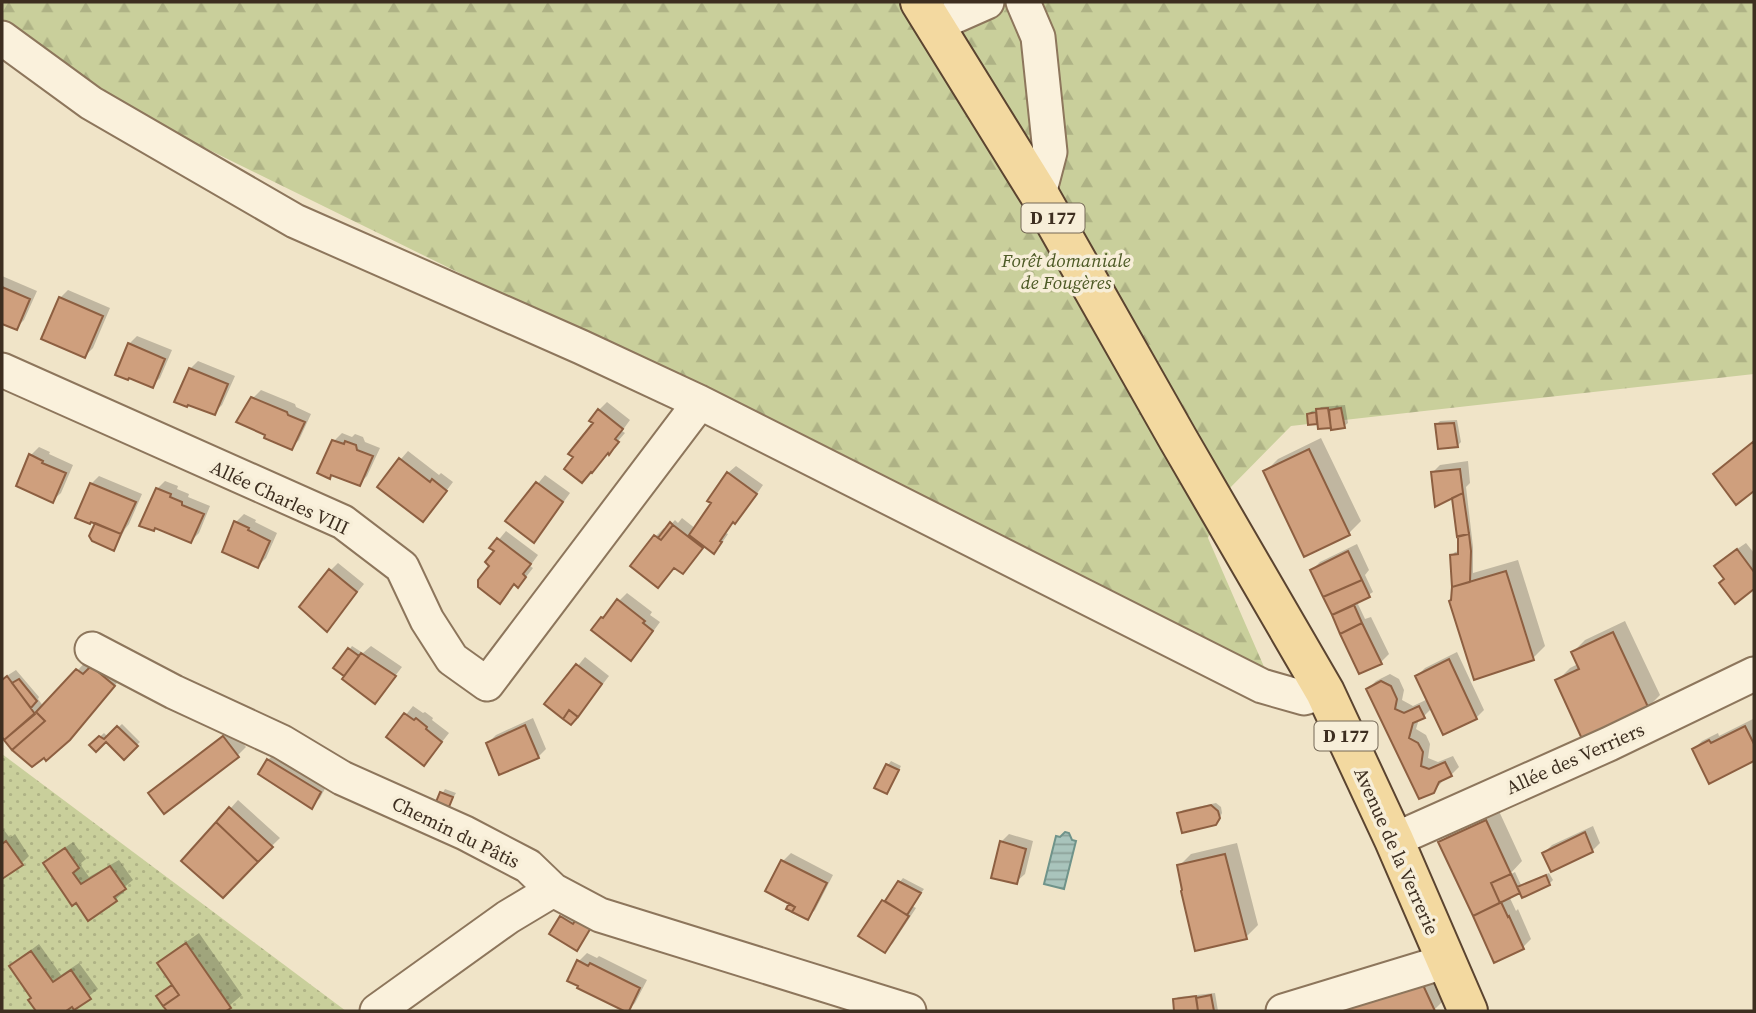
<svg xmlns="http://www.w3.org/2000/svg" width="1756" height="1013" viewBox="0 0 1756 1013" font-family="'Source Serif 4',serif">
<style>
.grass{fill:url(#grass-dots)}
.forest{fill:url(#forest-firs)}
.water{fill:url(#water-rules);stroke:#6f938a;stroke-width:2}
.shadow{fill:#0003;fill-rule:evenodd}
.building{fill:#cf9f7d;stroke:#8d5f41;stroke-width:2}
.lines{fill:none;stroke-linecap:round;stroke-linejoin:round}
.minor-casing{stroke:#8d765c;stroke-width:37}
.major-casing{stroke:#5b4430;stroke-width:42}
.minor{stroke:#faf1dc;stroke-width:33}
.major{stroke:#f3d9a0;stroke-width:38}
.labels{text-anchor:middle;stroke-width:7;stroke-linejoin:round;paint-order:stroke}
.shield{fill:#f7eed8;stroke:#756857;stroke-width:2}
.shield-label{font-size:18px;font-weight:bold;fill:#3d2e20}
.park-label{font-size:19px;font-style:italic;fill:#4d5a26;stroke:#f7eed8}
.street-label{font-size:19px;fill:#3d2e20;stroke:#f7eed8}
</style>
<defs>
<pattern id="grass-dots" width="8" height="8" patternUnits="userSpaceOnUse" patternTransform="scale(1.75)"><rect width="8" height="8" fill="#c9cf9b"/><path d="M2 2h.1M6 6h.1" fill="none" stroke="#aeb285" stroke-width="1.8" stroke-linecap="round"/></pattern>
<pattern id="forest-firs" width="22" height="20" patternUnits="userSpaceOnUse" patternTransform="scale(1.75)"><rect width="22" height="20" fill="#c9cf9b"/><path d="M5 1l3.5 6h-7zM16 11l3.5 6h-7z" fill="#aeb285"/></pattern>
<pattern id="water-rules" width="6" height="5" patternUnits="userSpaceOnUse" patternTransform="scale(1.75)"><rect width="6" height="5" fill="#a9c4bc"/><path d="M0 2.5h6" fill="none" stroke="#8ba098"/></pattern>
</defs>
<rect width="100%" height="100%" fill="#f0e4c8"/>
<path class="grass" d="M2 754 346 1011H2Z"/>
<path class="forest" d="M2 2H1754V374L1291 426 1225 493 1208 538 1265 669 75 84 2 26Z"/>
<path class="water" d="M1065 832 1069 833 1072 840 1076 841 1064 889 1044 884 1056 836 1060 837Z"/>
<path class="shadow" d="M2 276 37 291 24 320 16 328 2 322Z
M68 290 110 308 93 348 85 356 60 298Z
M137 336 172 350 160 378 152 386 129 376V344Z
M198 361 235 376 222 405 214 413 189 403 176 401 190 369Z
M261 390 295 404 296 407 311 414 299 440 291 448 253 398Z
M607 402 630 420 622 431 625 433 590 473 595 423 599 410Z
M1345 405 1348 423 1344 426H1333L1319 422 1310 423 1308 414 1312 411 1318 410 1321 407Z
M1457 420 1461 442 1458 445 1436 425 1440 421Z
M342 433 352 437 355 434 363 437 365 442 380 448 367 476 359 484 332 474 329 477 334 441Z
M1321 438 1361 521 1349 533 1266 471 1278 459Z
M39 447 50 452 49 454 73 465 61 493 53 500 31 455Z
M408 451 439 475 441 473 453 482 431 511 401 459Z
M1468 461 1470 483 1466 487 1473 547V573L1518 560 1545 646 1533 658 1453 600 1452 555 1455 552 1460 551 1454 499 1432 473 1440 465Z
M736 466 763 485 743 514 734 521 726 533 728 534 721 544 713 552 705 545 683 572 656 536 664 528 666 530 675 520 678 523 682 518 696 529 713 503 728 473Z
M545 475 570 493 542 532 534 540 508 520Z
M99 476 142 494 129 524 125 529 117 545 114 549 91 484Z
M165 481 178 486 177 489 189 494 188 497 210 506 199 533 191 541 157 489Z
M244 514 256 520 255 522 277 533 266 558 258 566 236 522Z
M506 531 538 555 530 566 533 568 526 577 518 585 515 583 500 601 492 565 496 551 492 548Z
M1746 543 1754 553V587L1735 602 1726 579 1716 566 1724 558Z
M1357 544 1369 570 1365 575 1373 592 1357 602 1365 619 1371 617 1389 654 1381 662 1360 672 1312 570 1320 562Z
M338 563 364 584 334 621 330 571Z
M627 593 652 612 650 615 660 622 639 651 631 659 602 618Z
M1625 621 1660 695 1648 707 1558 680 1570 668 1578 664 1573 652 1585 640Z
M352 646 363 653 371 646 402 667 382 693 346 676 336 668Z
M1457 652 1484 710 1476 718 1444 732 1432 708 1424 716 1419 719 1416 729 1426 735 1430 744 1428 758 1438 762 1453 756 1459 767 1451 775 1444 778 1441 783 1432 792 1368 689 1376 681 1390 674 1399 679 1404 690 1402 700 1413 706 1428 699 1417 676 1425 668Z
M585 657 609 676 586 706 547 704Z
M89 658 125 673 82 726 69 739 14 749 2 734V679L16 670 39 697 38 699 44 707Z
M413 706 423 713 425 712 433 718 432 720 449 733 431 756 388 737Z
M533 718 546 749 538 757 488 743 496 735Z
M1753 719 1754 759 1710 782 1694 749 1702 741 1718 733 1719 736Z
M122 724 140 742 124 757 106 740 91 745 104 733 108 737Z
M231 729 246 747 238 755 164 812 150 793 158 785Z
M276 752 328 783 320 798 312 806 268 760Z
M891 761 901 766 890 789 886 792 888 765Z
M445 789 456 793 449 805 438 801Z
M238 800 280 838 222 895 184 861Z
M1216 803 1221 807 1222 813 1219 819 1179 814 1183 810Z
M1498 809 1522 861 1509 875 1515 872 1521 885 1549 873 1553 880 1549 884 1523 896 1520 891 1509 896 1516 911 1518 909 1531 939 1523 947 1495 960 1440 843 1453 830Z
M1593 826 1600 843 1592 851 1552 870 1544 853 1552 845Z
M3 829 10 838 15 834 29 856 21 864 2 877V830Z
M1009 834 1033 841 1025 874 1016 882 1001 842Z
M73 842 86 859 80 864 89 877 119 860 133 880 122 889 124 892 116 899 88 919 76 901 45 863 53 856Z
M1237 843 1258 925 1246 937 1179 866 1191 854Z
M791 853 833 875 815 910 807 918 791 902 768 890 783 861Z
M903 878 924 889 912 906 916 908 893 943 885 951 860 935 884 901ZM891 903 906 914 905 916 889 906Z
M565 914 594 922 577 949 561 917Z
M199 933 242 995 223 1011H169L159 996 174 984 160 964 172 952Z
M39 944 61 975 79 963 98 989 74 1008 72 1004 63 1011H38L30 1000 33 998 11 967 19 959Z
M587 953 597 958 599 956 647 980 635 1003 627 1011 579 961Z
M1431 979 1442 1002 1434 1010 1328 1011Z
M1215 993 1218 1011H1176L1175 1000 1178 997Z"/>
<path class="building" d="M2 287 30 299 17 330 2 324Z
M59 297 103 316 85 358 41 339Z
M128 343 165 359 153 388 129 378 128 380 115 375Z
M189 368 228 384 215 415 188 405 187 407 174 402Z
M251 397 287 412 288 415 305 422 292 450 264 438 265 435 236 422Z
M1328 408 1331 428 1318 429 1316 409Z
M1341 408 1345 428 1331 430 1329 410Z
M598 409 623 429 615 439 619 442 614 448 609 455 608 453 592 473 591 472 582 483 564 469 573 457 568 454 593 423 589 421Z
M1316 412 1317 424 1308 425 1307 414Z
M1454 423 1458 447 1438 449 1435 424Z
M332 440 344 444 345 441 356 445 357 450 373 456 360 486 331 475 330 479 317 473Z
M1754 441V491L1736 505 1713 474Z
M1309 449 1350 535 1304 557 1263 471Z
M29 454 43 461 42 463 66 473 53 503 16 486Z
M399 458 430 482 432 479 447 491 423 522 377 487Z
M1460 469 1463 493 1435 507 1431 472Z
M727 472 757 494 735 524 733 522 720 541 722 542 714 554 689 535 711 503 707 501Z
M536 482 563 502 534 543 505 521Z
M90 483 136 502 121 534 91 522 90 524 75 518Z
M156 488 171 494 170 497 182 502V505L204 514 191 543 155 528 154 531 139 526Z
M1463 493 1469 534 1457 537 1452 498Z
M234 521 249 528 248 530 270 541 258 568 222 552Z
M670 522 673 525 661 540 658 538Z
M95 523 121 534 114 551 92 541 89 536Z
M673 525 703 548 683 574 674 568 658 588 630 566 654 535 661 540Z
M1469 534 1471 551 1470 582 1452 587 1450 555 1458 554V536Z
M497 538 531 564 523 574 526 577 518 588 514 584 500 604 478 587V580L489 566 485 562 494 551 489 548Z
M1737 549 1754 572V589L1735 604 1719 583 1724 579 1714 566Z
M1348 551 1362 580 1323 597 1310 570Z
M329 569 357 592 327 632 299 607Z
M1506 571 1534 660 1474 680 1449 601 1451 600 1452 587Z
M1362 580 1370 597 1332 615 1323 597Z
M617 599 645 621 643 623 653 631 631 661 591 630 601 617 603 618Z
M1354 605 1362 623 1340 634 1332 615Z
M1362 623 1382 664 1359 674 1340 634Z
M1613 632 1649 709 1582 739 1555 680 1579 669 1571 652Z
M348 648 359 656 344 676 333 668Z
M361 653 396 676 375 704 342 679Z
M1449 659 1477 719 1443 735 1415 676Z
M576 664 602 684 578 717 569 710 563 719 544 704Z
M91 666 115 686 70 740 46 761 44 758 32 767 12 750 45 721 36 712 76 669 83 674Z
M7 676 35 714 4 740 2 737V680Z
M19 679 37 701 31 708 12 683Z
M1381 681 1391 686 1397 699 1395 709 1404 713 1419 706 1425 718 1413 723 1409 738 1418 743 1423 752 1421 766 1429 769 1445 762 1452 776 1439 782 1434 793 1419 799 1366 689Z
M569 710 578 717 571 725 563 719Z
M36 712 45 721 12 750 4 740Z
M404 713 414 720 416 718 427 727 426 729 442 742 424 766 386 737Z
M525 725 539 758 499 775 486 743Z
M117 726 138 746 124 760 106 742 96 752 89 745 99 736 104 739Z
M1745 726 1754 744V761L1709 784 1692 749 1709 740 1711 743Z
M223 736 239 757 164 814 148 793Z
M267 759 321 792 312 809 258 774Z
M886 764 899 770 887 794 874 788Z
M440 792 453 797 449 807 436 802Z
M1211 805 1218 811 1220 818 1216 825 1182 833 1177 813Z
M229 807 273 847 258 862 216 822Z
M1486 820 1511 874 1491 883 1500 903 1473 916 1438 842Z
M216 822 258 862 223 898 181 861Z
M1585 832 1593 852 1551 872 1542 853Z
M6 841 23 865 2 879V844Z
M1000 841 1026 849 1017 884 991 878Z
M65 848 79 868 73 873 81 884 110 866 126 889 114 897 117 901 88 921 76 903 72 906 43 863Z
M1225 854 1247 939 1195 951 1181 891 1182 890 1177 865Z
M781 860 827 883 808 920 792 912 795 907 765 891Z
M1511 874 1520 893 1500 903 1491 883Z
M1546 875 1550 885 1522 898 1517 887Z
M898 881 921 893 907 915 885 901Z
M882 900 909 916 885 953 858 936Z
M1501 902 1508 917 1509 916 1524 949 1494 963 1473 916Z
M789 903 795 907 792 912 786 909Z
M560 916 573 924 577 918 592 926 577 951 549 934Z
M186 943 231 1008 226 1011H167L163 1006 179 995 157 963Z
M31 951 53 982 71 970 91 999 74 1010 72 1007 66 1011H36L28 1000 31 998 9 966Z
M577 960 588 966 590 963 640 988 629 1011H624L577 988 578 986 567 981Z
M172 985 179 995 163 1006 156 996Z
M1423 985 1435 1011H1338Z
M1211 995 1214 1011H1198L1196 998Z
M1196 996 1198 1011H1174L1173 999Z"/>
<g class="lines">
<defs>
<path id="minor" d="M1023 2 1038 37 1050 152 1039 194
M935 25 987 2
M2 38 91 103 295 221 581 347 699 402 1262 686 1304 698 1325 692
M2 370 343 522 402 567 427 620 452 659 487 684 691 414 699 402
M92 649 174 692 282 742 342 778 465 833 528 866 553 890 600 915 909 1011
M1394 840 1609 744 1754 674
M377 1011 508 917 553 890
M1283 1011 1447 961"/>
<path id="major" d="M920 2 1039 194 1178 439 1325 692 1394 840 1468 1011"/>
</defs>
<use href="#minor" class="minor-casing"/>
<use href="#major" class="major-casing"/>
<use href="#minor" class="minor"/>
<use href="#major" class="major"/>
</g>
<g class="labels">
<g class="shield">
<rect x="1021.5" y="203.5" width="63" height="29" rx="5"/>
<rect x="1314.5" y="721.5" width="63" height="29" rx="5"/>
</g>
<g class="shield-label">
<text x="1053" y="224">D 177</text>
<text x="1346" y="742">D 177</text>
</g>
<g class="park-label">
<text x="1066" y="267">Forêt domaniale<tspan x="1066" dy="22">de Fougères</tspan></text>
</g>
<g class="street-label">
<text transform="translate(280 497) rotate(25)" y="7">Allée Charles VIII</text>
<text transform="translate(1575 758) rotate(-24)" y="7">Allée des Verriers</text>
<text transform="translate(456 832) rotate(26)" y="7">Chemin du Pâtis</text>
<text transform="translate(1397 851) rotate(66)" y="7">Avenue de la Verrerie</text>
</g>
</g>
<rect width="1756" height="1013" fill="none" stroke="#3d2e20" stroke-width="7"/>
</svg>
